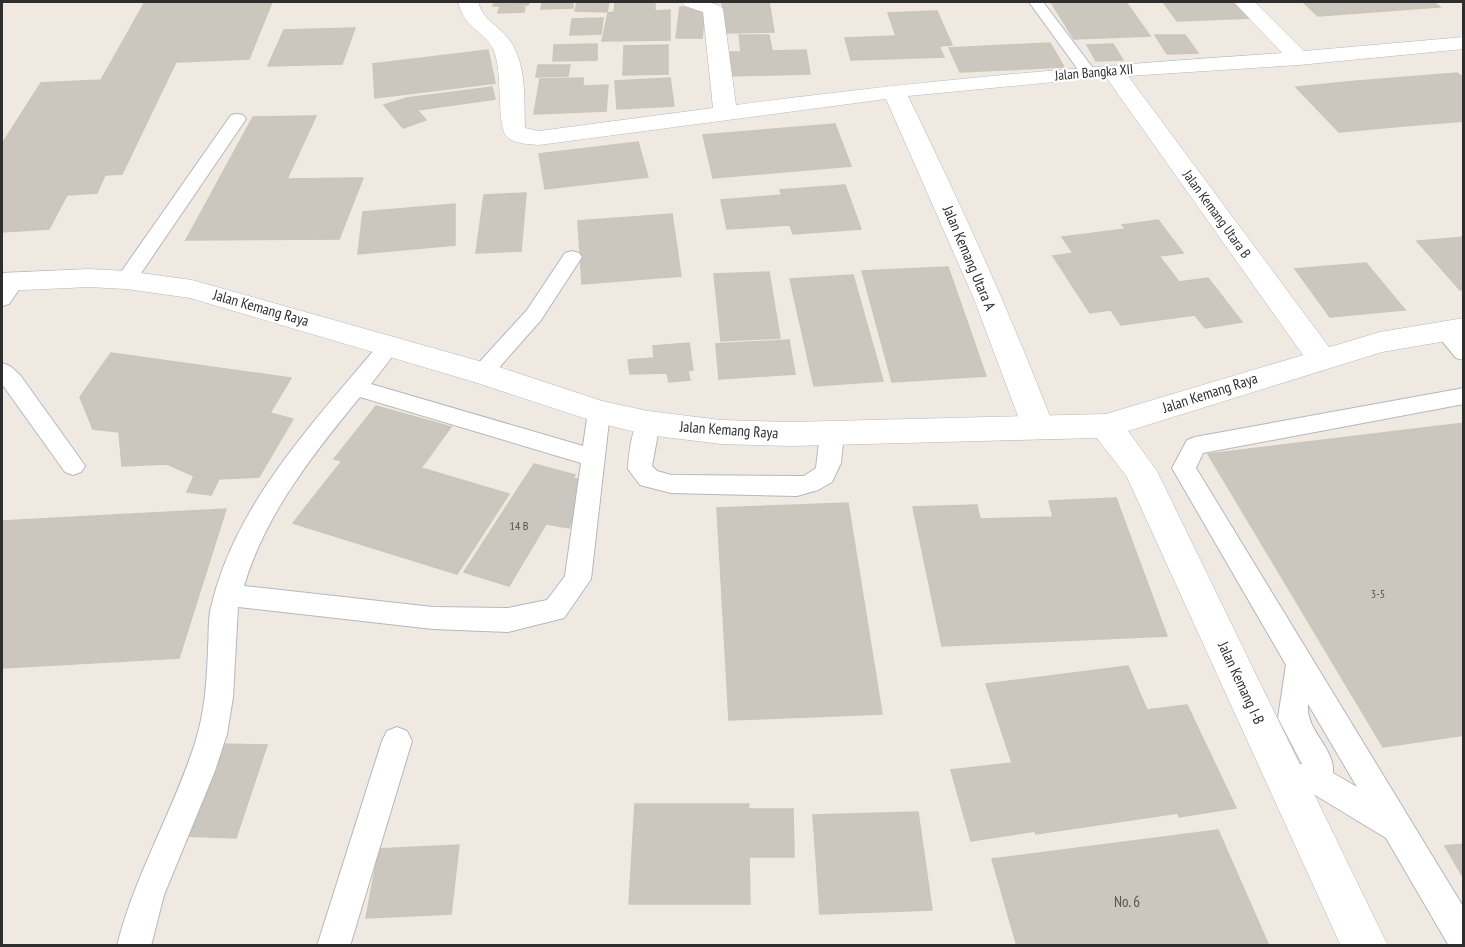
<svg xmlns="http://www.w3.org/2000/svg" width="1465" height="947" viewBox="0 0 1465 947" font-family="'PT Sans Narrow',sans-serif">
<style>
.building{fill:#cbc7bf;stroke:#cbc5ba;stroke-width:1.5}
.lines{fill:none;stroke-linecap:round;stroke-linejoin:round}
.service-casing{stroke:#b4b7c1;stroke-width:2}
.minor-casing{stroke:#b4b7c1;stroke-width:1}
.tertiary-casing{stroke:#b4b7c1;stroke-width:1}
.service{fill:#fff;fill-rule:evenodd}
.minor{fill:#fff;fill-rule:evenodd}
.tertiary{fill:#fff;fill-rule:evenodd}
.labels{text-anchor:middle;stroke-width:4.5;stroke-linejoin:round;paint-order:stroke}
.number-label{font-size:12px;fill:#555452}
.far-street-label{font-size:14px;fill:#2e2e2e;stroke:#fff}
.street-label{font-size:15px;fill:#2e2e2e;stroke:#fff}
.near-number-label{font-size:15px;fill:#555452}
</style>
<rect width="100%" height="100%" fill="#efe9e1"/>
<path class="building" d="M145 2H272L249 59 176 62 122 174 105 175 97 193 67 195 49 229 2 232V206L5 200H2V144L41 83 101 80Z
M494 2H529L528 5 493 6Z
M542 2H573V8L541 9Z
M577 2H609L607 12 575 11Z
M615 2H655V11L670 10V40L602 41 608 13 614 12Z
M722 2H769L774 32 725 33Z
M1051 2H1126L1150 36 1074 39Z
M1163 2H1238L1252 18 1177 21Z
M1303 2H1433L1440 7 1318 16Z
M500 7H525L524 12 498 13Z
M680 7H705L702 38H676Z
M937 11 952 45 939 46 944 57 851 60 845 38 896 36 888 13Z
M603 18 601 34 570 35 572 19Z
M355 28 342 64 268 66 284 30Z
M739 35H769L772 51 806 50 810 74 726 76 724 52H741Z
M1155 35H1185L1198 53 1167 54Z
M1050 43 1064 67 960 72 949 48Z
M597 44V60L553 61 554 45Z
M1113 44 1123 60 1096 61 1087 45Z
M668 45V74L623 75 624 46Z
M488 50 495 83 375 98 373 64Z
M538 65H570L568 76 536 77Z
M1457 73 1464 78V121L1404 126 1357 81Z
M583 78V86L608 85 606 111 534 114 540 79Z
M670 78 674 106 617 109 615 81Z
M1357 81 1404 126 1339 132 1296 87Z
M492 87 495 99 417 110 426 120 403 128 384 105 407 98Z
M316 116 287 179 363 178 339 239 186 240 253 117Z
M835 124 851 166 713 178 703 135Z
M638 142 648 177 545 189 539 154Z
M845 185 861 229 793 234 790 225 727 229 721 200 782 195 780 190Z
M526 193 521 251 476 253 484 195Z
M455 204V245L358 254 363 212Z
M672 214 681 276 582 284 578 221Z
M1158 220 1183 253 1159 256 1179 282 1208 278 1242 322 1205 328 1195 315 1121 325 1111 310 1090 313 1053 256 1073 253 1062 237 1126 229 1122 225Z
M1464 237V290H1460L1417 241Z
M1366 263 1405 310 1330 317 1295 269Z
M948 267 986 376 892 382 862 271Z
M769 272 780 338 721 341 714 274Z
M853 275 883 381 814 386 790 279Z
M789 340 795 374 719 379 716 344Z
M689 343 693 370 688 371 690 380 669 382 667 373 630 374 628 360 654 358 653 346Z
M111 353 291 378 270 413 293 419 259 477 219 479 211 495 187 492 194 476 167 464 122 466 119 432 93 429 80 397Z
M376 406 451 427 421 468 509 494 457 574 293 523 342 461 334 459Z
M1464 423V735L1383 747 1208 454Z
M534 464 575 475 573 478 586 481 569 528 546 524 509 586 464 572Z
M1116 498 1167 636 942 646 913 507 977 505 980 519 1053 517 1049 501Z
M848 503 882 714 729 720 717 508Z
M226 509 179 658 2 668V521Z
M1128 666 1147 710 1187 705 1236 808 1179 817 1178 813 1036 834 1035 831 971 841 951 770 1012 763 986 684Z
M218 744 267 745 236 838 185 836Z
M635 804H749L748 809H793L794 857H749L750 904H629Z
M918 812 932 910 820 914 813 815Z
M1218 830 1269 946H1017L992 859Z
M1464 844V879L1445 846Z
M459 845 451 914 366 918 379 849Z"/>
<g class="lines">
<defs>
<path id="service" d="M1029 2H1043L1096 72 1094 75H1082Z
M237 114 243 115 246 119 133 285 126 287 119 285 116 280 119 275 231 115Z
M572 251 579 253 582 257 541 320 490 378 482 381 474 378 471 373 474 368 527 310 565 253Z
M15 274 22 276 25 281 9 304 2 306C2 292 0 279 15 274Z
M1444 323 1451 325 1464 339V360L1456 358 1433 330 1437 325Z
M388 341 396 343 399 348 371 384 583 446 588 412 591 406 599 404 607 406 610 412 591 579 564 618 508 632 433 629 238 607 233 697 227 734 215 771 164 895 151 946H117C135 874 173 812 195 743 205 712 207 680 208 648 209 636 208 624 210 612 232 507 314 422 380 343ZM360 397 581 463 565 576 547 600 508 608 433 607 244 586C265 514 314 453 360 397Z
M2 363 10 366 20 375 81 460 85 466 81 472 73 475 65 472 2 384Z
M1464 388V404L1203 453 1196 468 1464 908V946H1449L1386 838 1310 792 1286 793 1275 789 1271 779 1275 769 1286 765 1302 764 1278 718 1286 665 1172 468 1187 440 1195 437ZM1308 704 1357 787 1333 773C1335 747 1305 731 1308 704Z
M648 415 656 417 660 423 652 466 657 471 671 475 804 476 816 468 820 433 824 427 832 424 840 427 844 433 841 463 832 482 818 490 797 496 671 493 640 485 628 469C629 452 631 432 640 417Z
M397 727 407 731 412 741 350 946H317L382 741 387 731Z"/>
<path id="minor" d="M458 2H478C485 23 498 24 510 41 527 65 524 100 525 128L539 131 713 108 703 12 685 6 682 2C695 2 715 0 723 9L736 105C917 81 1099 65 1282 53L1234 2H1255L1304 51 1464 37V49L1299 65 1128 76 1332 351 1336 358 1332 365 1321 368 1310 365 1106 77 908 96C961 205 1011 314 1054 427L1049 435 1038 439 1027 435 1022 427 974 299 886 99 539 145C529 144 516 144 508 138 495 127 504 71 493 49 484 30 466 31 458 2Z"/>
<path id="tertiary" d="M89 269 126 271 192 280 493 365 602 401 648 411 721 420 791 422 1106 414 1380 332 1464 318V338L1382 352 1128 431 1157 471 1388 946H1341L1127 477 1097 438 791 446 721 444 648 435 599 423 471 381 190 298 126 289 89 287 2 291V273Z"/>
</defs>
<use href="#service" class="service-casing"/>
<use href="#minor" class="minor-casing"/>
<use href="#tertiary" class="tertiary-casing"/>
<use href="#service" class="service"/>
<use href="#minor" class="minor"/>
<use href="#tertiary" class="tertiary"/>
</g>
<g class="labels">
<g class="number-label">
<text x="519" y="530">14 B</text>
<text x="1378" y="598">3-5</text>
</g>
<g class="far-street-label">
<text transform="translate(1094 72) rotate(-5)" y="5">Jalan Bangka XII</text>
<text transform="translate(1217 214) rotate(54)" y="5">Jalan Kemang Utara B</text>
</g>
<g class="street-label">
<text transform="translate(969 258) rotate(67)" y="5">Jalan Kemang Utara A</text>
<text transform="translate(261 308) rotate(16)" y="5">Jalan Kemang Raya</text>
<text transform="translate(1210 393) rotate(-18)" y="5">Jalan Kemang Raya</text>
<text transform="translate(729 430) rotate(4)" y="5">Jalan Kemang Raya</text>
<text transform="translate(1241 683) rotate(65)" y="5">Jalan Kemang I-B</text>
</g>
<g class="near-number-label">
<text x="1127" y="907">No. 6</text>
</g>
</g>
<rect width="1465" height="947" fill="none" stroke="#2e2e2e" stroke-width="6"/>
</svg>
